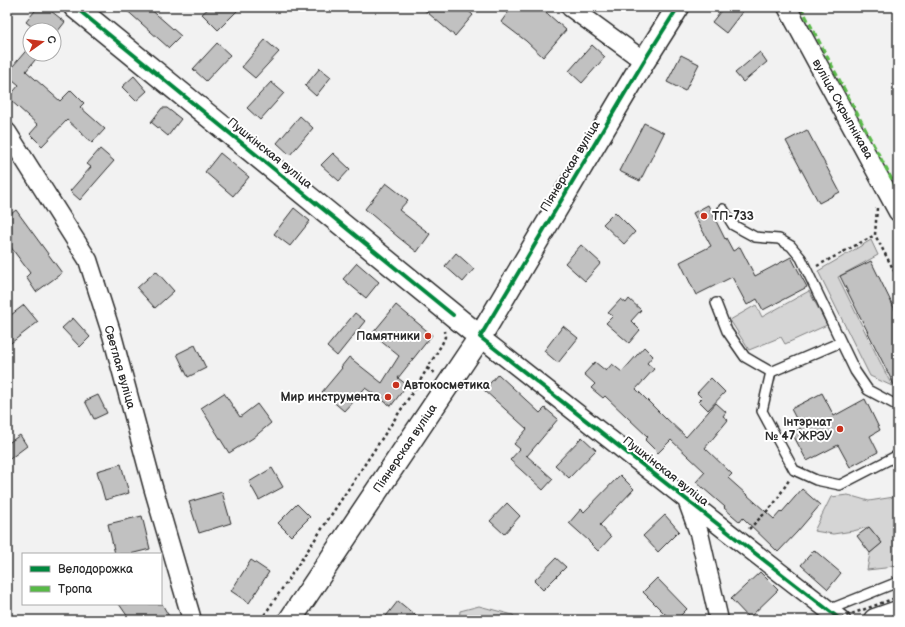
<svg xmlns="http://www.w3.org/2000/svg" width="905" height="627" viewBox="0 0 905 627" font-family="'Balsamiq Sans',sans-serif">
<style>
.green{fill:#d5d5d5;stroke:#808080}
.building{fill:#c1c1c1;stroke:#2b2b2b}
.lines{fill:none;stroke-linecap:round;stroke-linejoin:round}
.lane-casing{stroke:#2b2b2b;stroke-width:12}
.street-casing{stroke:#2b2b2b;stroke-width:21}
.secondary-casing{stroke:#2b2b2b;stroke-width:25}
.primary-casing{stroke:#2b2b2b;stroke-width:25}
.path{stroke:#2b2b2b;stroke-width:2.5;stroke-dasharray:3 3;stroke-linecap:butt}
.lane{stroke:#fff;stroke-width:9}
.street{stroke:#fff;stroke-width:18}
.secondary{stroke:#fff;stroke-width:22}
.primary{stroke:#fff;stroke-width:22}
.path-bridge{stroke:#2b2b2b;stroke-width:2.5;stroke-dasharray:3 3;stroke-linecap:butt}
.quiet{stroke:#58b947;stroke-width:3;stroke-dasharray:6 3;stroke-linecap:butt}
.cycleway-casing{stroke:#fff;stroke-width:6}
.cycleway{stroke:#00873e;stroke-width:4}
.poi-dot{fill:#c8321e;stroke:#fff;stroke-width:1.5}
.labels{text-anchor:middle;stroke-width:4;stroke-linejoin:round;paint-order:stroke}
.street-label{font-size:12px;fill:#2b2b2b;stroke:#fff}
.poi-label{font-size:12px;font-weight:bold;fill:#2b2b2b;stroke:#fff;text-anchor:end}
</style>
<rect width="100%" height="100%" fill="#f2f2f2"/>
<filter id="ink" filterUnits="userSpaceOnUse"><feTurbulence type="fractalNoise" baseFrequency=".025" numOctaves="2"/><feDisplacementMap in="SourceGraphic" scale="8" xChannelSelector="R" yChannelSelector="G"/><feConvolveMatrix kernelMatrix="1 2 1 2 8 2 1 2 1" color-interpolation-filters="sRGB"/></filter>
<g filter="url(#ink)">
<path class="green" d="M871 240 878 255 838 277 892 386 870 376 818 271Z
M809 291 827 325 785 344 781 337 749 350 730 320 756 305 762 317Z
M848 495 869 501 894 497 898 500V563L885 568 867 570 870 553 882 543 869 527 853 531 833 534 814 531 831 497Z
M479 606 513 615 517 620H459L460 611Z"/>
<path class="building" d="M38 7H46L65 22 54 36V30H36L26 22Z
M123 7H148L181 36 169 48Z
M210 7H241L218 30 202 14Z
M421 7H464L473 15 455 36Z
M512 7H540L566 30 543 57 526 41 501 22Z
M724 7H746L726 33 712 22Z
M265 40 279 52 255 78 242 67Z
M217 43 230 55 206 81 193 69Z
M592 45 605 57 582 83 569 71Z
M30 46V54H40L26 71 60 101 71 90 84 103 80 107 105 129 92 143 67 120 42 146 30 134 38 125 8 98 19 85 7 75V73Z
M760 52 767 62 743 82 735 73Z
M681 55 699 64 685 91 667 82Z
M320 68 331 77 316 96 305 86Z
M134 76 147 91 136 101 122 87Z
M271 82 284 93 260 120 247 108Z
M162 108H167L181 119 168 136 151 122Z
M300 116 313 128 290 155 277 143Z
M644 123 664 133 640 181 619 171Z
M807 130 840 192 819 203 786 141Z
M100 149 114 161 80 200 70 191 91 167 87 164Z
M220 153 249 177 233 196 205 172Z
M333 153 350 169 339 181 321 165Z
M386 183 408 200 399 210 430 234 417 252 398 237 365 209Z
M708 205 725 239 726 238 733 251 740 247 755 276 791 257 807 287 763 310 757 299 747 305 732 277 696 295 680 262 711 246 693 213Z
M294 208 310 221 290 246 274 234Z
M16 210 62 273 36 292 26 277 30 273 7 242V217Z
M615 212 635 232 624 244 603 224Z
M581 245 601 263 585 281 565 263Z
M456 253 474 269 463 282 445 266Z
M871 261 898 316V393L840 276Z
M357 263 379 282 366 298 343 279Z
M156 271 174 291 155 308 137 288Z
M621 299 626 303 629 299 641 310 631 321 640 330 629 343 606 323 613 316 608 313Z
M24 305 38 322 7 346V318Z
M396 305 432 335 398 378 407 385 391 406 365 388 344 411 322 392 342 368 341 367 349 357 382 383 399 356 372 334Z
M355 313 365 321 337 356 327 347Z
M73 318 90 337 80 347 62 328Z
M563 326 578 338 558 363 544 351Z
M195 345 206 368 188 377 177 354Z
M644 347 653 356 647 363 654 369 636 389 666 419V418L686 437 716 403 726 412 723 416 728 420 705 448 732 474 728 478 774 519 781 511 782 512 802 489 820 505 797 532 778 552 743 518 740 522 724 508 725 507 696 482 705 472 671 440 658 453 645 440 648 437 628 418 605 396 603 398 591 388 595 384 584 374 595 362 606 371 612 364 622 372Z
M498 374 540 413 545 408 558 419 527 456 526 455 553 479 543 490 510 460 520 449 514 444 527 429 484 390Z
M711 378 725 392 708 410 699 401 702 398 697 393Z
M224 393 240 417 257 404 271 423 253 438 229 453 201 408Z
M822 393 834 416 865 399 880 430 870 436 878 452 850 467 838 445 807 461 792 433 801 428 791 409Z
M98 395 107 413 94 419 85 401Z
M20 435 27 446 7 461V444Z
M582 437 596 450 569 478 555 465Z
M121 464 129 493 105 500 97 471Z
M272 468 283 487 259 500 249 482Z
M620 475 634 489 600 525 611 537 598 551 589 542V541L569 523 581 509 584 512Z
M222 492 231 523 199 533 189 502Z
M507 503 520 516 504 534 490 521Z
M297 504 310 517 291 536 278 523Z
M665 515 679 531 658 552 643 536Z
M142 516 150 549 130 554H115L108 524Z
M869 527 882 543 870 553 857 536Z
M814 550 841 573 828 589 801 565Z
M556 558 566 567 543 590 534 581Z
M251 560 269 572 249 603 231 591Z
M760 572 778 590 749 618 731 599Z
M657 578 687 609 676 620H671L643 592Z
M398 601 421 620H383Z
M119 604H162L171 620H130Z"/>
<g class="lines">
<defs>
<path id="lane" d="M723 209 733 225 755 237 779 239 791 246 801 258 841 342
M716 303 727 331 745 357 771 372
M898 406 868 390 855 371 841 342 771 372 762 411 794 470 816 480 840 485 898 455
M828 610 898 582"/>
<path id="street" d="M570 7 644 61
M787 7 898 212
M7 132 88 260 112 335 153 487 192 620
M480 337 738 540 841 620
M687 500 699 533 719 620"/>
<path id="secondary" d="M75 7 480 337
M290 620 480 337 644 61 678 7"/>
<path id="primary" d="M875 620 898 612"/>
</defs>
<use href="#lane" class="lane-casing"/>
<use href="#street" class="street-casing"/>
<use href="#secondary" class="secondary-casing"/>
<use href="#primary" class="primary-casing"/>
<path class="path" d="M877 208 875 235 898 278
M817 266 875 235
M427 368 435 373
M749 529 774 504 789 480
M261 620 294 571 418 384 442 344 445 337 444 331"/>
<use href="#lane" class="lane"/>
<use href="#street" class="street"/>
<use href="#secondary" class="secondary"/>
<use href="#primary" class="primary"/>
<path class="path-bridge" d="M835 620 898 597"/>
<path class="quiet" d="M801 7 898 191"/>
<defs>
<path id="cycleway" d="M75 7 453 315
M678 7 644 61 480 337 738 540 841 620"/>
</defs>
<use href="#cycleway" class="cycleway-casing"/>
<use href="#cycleway" class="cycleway"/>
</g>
</g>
<g class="poi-dot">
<circle cx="704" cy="216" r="4"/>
<circle cx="428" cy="336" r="4"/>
<circle cx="396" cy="385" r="4"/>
<circle cx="388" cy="397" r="4"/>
<circle cx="840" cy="429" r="4"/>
</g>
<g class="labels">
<g class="street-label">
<text transform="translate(843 109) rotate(61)" y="4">вуліца Скрыпнікава</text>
<text transform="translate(270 153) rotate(39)" y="4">Пушкінская вуліца</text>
<text transform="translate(570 166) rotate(-59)" y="4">Піянерская вуліца</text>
<text transform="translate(120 367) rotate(74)" y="4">Светлая вуліца</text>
<text transform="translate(405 448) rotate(-56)" y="4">Піянерская вуліца</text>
<text transform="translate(666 471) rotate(38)" y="4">Пушкінская вуліца</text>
</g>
<g class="poi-label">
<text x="712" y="220" text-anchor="start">ТП-733</text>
<text x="420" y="340">Памятники</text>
<text x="404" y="389" text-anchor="start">Автокосметика</text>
<text x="380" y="401">Мир инструмента</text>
<text x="832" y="426">Інтэрнат<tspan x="832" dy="14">№ 47 ЖРЭУ</tspan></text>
</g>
</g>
<rect width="905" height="627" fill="none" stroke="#fff" stroke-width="24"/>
<rect x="12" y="12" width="881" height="603" fill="none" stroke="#2b2b2b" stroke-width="1.5" filter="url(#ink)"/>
<rect x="22" y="553" width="140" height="52" fill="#ffffff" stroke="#aaaaaa"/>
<rect x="30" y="566" width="20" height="6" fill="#00873e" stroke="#aaaaaa"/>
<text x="58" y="573" font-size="12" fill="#2b2b2b">Велодорожка</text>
<rect x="30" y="586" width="20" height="6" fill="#58b947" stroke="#aaaaaa"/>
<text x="58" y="593" font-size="12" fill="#2b2b2b">Тропа</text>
<g transform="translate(42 42) rotate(76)"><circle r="19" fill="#ffffff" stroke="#aaaaaa"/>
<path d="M0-3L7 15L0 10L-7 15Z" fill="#c8321e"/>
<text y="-6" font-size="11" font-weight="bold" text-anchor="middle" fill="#2b2b2b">С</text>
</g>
</svg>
